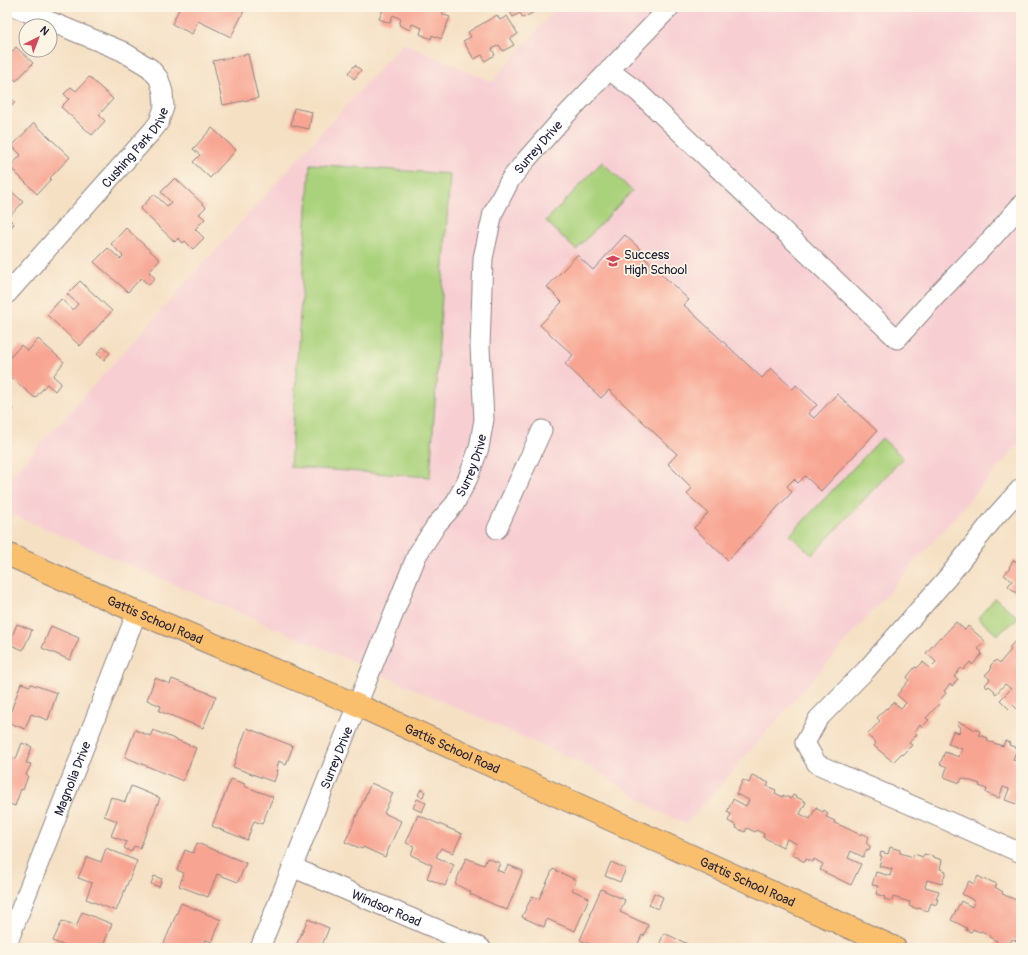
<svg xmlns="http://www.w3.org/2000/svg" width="1028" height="955" viewBox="0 0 1028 955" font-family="Pangolin,sans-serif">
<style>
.built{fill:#f7cfd3}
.green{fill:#aad27c;stroke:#667a5c}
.building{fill:#f8a492}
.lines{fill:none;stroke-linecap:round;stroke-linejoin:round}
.minor-casing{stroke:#8c8180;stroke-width:21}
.major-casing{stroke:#8c8180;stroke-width:24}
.minor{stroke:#fff;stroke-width:19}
.major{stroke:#f9bf6d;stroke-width:22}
.labels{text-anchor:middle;stroke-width:3.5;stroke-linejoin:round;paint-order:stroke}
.street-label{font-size:13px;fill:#22223b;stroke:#fcf5e5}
.poi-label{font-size:13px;fill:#22223b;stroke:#fcf5e5;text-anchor:start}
</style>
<rect width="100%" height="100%" fill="#fcf5e5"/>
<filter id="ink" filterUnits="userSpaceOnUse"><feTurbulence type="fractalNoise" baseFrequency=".025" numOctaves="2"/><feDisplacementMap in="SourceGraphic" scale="8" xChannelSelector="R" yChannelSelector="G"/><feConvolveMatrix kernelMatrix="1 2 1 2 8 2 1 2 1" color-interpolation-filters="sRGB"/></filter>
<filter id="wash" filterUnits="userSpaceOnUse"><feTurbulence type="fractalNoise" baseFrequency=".012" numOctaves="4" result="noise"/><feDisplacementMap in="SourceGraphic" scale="16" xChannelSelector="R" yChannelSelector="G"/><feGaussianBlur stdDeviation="0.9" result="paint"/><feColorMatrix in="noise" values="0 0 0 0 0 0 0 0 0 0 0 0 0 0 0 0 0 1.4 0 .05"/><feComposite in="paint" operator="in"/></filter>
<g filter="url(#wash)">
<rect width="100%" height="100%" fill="#f5e0c4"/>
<path class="built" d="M557 7H1021V441L686 824 656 810 591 767 342 657 7 512V481L403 43 492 82Z"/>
<path class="green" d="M602 162 632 191 576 250 546 221Z
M310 164 450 174 430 477 290 467Z
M882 438 903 458 812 555 790 535Z
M995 598 1019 618 997 635 978 618Z"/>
<g id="blocks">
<path class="building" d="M180 7H246L231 37 198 21 192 34 172 24Z
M376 7H426L430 9 431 7H443L445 8 442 14 450 17 441 39 432 35 431 39 420 34 422 28 412 24 410 30 399 25 401 19 393 15 390 23 379 19 383 10Z
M507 7H531L534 12 523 18 520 13 513 17Z
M497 15 500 20 507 16 518 34 510 39 514 45 503 51 499 45 492 49 495 55 485 61 482 55 474 59 463 41 471 37 468 32Z
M16 47 33 63 16 81 7 72V49L11 53Z
M248 54 258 98 223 105 213 61Z
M355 65 361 70 354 79 348 73Z
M89 77 113 99 99 115 105 121 92 135 61 107 69 99 64 94 71 87 76 91Z
M8 96 15 102 7 112V98Z
M294 108 312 112 309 129 291 125Z
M34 123 70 157 50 178 51 179 37 194 10 167 21 155 12 146Z
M212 128 236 150 210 178 193 162 200 155 193 149Z
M175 178 206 207 199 214 205 219 195 229 204 238 193 249 185 241 183 243 178 238 175 242 140 209 154 194 167 206 171 202 161 192Z
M7 187 23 202 8 218 14 224 7 232Z
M126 228 160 260 149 272 155 278 149 285 141 278 128 292 94 262 108 248 120 259 123 256 111 244Z
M625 235 640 249 637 251 689 300 684 305 762 378 771 368 793 389 796 385 817 405 808 413 814 418 837 394 877 431 821 491 805 476 798 483 794 479 787 486 792 492 728 560 694 528 708 513 687 494 692 488 668 464 677 454 609 390 601 398 565 364 573 355 540 325 562 302 547 287 577 255 593 270Z
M80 281 112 311 80 346 47 315 61 299 73 310 78 304 67 294Z
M38 339 64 362 53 376 61 383 55 391 47 384 35 398 7 374V361L21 345 28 351Z
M103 347 110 353 104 360 97 354Z
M7 404 13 409 7 416Z
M1021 557V591L1018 594 1008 586 1012 581 1004 575 1010 568 1009 567 1014 560 1017 562Z
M956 622 965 630 968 626 985 641 978 649 982 652 981 653 982 654 973 664 972 665 970 662 963 670 961 668 954 677 958 679 952 686 950 684 944 691 946 693 939 701 940 703 926 718 929 720 922 727 920 725 914 732 917 734 909 743 912 745 902 755 901 754 893 762 874 746 876 743 867 735 880 721 877 718 886 708 887 709 893 702 901 708 906 703 897 695 909 680 907 677 915 667 917 668 923 662 930 668 936 662 926 653 940 637 941 638Z
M17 624 32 630 23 650 9 644Z
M51 626 79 638 70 660 42 648Z
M1021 638V713L1013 705 1009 709 1000 700 1011 689 1005 684 996 694 994 692 995 691 989 686 987 688 985 685 990 679 985 675 992 668 990 666 996 660 1000 663 1003 659 1011 650 1009 648 1015 641 1017 643Z
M155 678 170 684 172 679 216 696 203 728 159 711 161 706 147 700Z
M21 683 30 686 31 684 57 693 48 720 31 714 25 729 7 722Z
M958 722 971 727V728L980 731 979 735 988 738 987 741 1003 746 1005 741 1010 743 1009 745 1017 748 1013 760 1020 762 1021 759V801L1019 805 1005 800 1009 789 1003 787 999 798 986 793 987 789 979 786 980 784 962 778 960 783 944 777 947 767 940 764 945 752 959 757 962 749 948 744 953 731 959 733 961 727 957 725Z
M247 728 293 746 286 765 279 761 276 770H278L274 782 233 767Z
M135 730 150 736 153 730 196 748 183 781 125 757Z
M22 743 32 747 26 763 31 764 26 775 28 776 23 790 21 789 15 806 7 803V756L16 759Z
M752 775 769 783 767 786 776 790 775 793 783 797V795L791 799 793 795 806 802 800 814 810 819 816 807H817V809L823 812 824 810 828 813 826 817 835 821 834 823 842 826 861 835 862 833 869 837 866 843 870 846 869 850 867 849 863 857 851 851 848 858 861 864 851 885 820 870 823 864 814 859 813 862 806 859 805 862 799 859V858L792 855 797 844 787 839 783 847 763 837 764 834 756 830 755 832 747 828 745 832 736 828 737 826 728 821 731 814 727 812 733 799 746 806 749 800 736 794 743 780 749 783Z
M231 779 245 784 244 786 273 797 262 824 254 821 247 840 212 826Z
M371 783 393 793 384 813 401 821 385 857 363 847 362 849 345 842Z
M131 786 160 798 140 848 134 846 131 852 124 848 127 842 111 836 117 821 104 816 111 797 125 802Z
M421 789 425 791 423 797 418 795Z
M417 799 426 803 422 812 413 808Z
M418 815 462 834 453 853 441 848 436 857 454 865 445 886 427 878 432 865 411 855 414 846 406 843Z
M197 843 246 863 238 882 217 874 208 897 179 886 184 873 177 870 185 850 193 853Z
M890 847 900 850V853L913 857 914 854 923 857 924 854 933 856V857L942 860 940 869 946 871 942 884 927 880 925 887 939 891 936 899H938L936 905 931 903 928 911 918 908V909L909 906 910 902 893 897 892 901 884 899 885 897 876 894 878 886 872 885 876 872 890 876 892 869 879 866 882 856H880L881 852 888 854Z
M106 848 137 861 116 911 86 899 92 883 78 878 87 857 101 862Z
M466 858 484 865 487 858 500 863 497 870 504 873 508 865 523 871 507 910 470 894 471 892 455 884Z
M611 862 626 869 620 882 605 876Z
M553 869 576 880 572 890 589 898 575 931 547 919 544 927 522 917 532 896 539 899Z
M154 876 162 879 159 887 151 884Z
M978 876 987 881 988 880 997 884 995 887 1003 892 1002 894 1021 902V943L1012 939 1008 948H1002L999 946 998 947 994 945 997 941 989 937 990 935 981 931 980 932 973 929 971 932 966 930 967 928 951 920 961 901 972 907 975 901 962 894 969 881 974 884Z
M601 889 625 900 620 912 648 925 644 936 642 935 636 948H598L580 940 591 915 590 914Z
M654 893 663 897 658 909 649 905Z
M181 903 221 920 212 942 206 940 203 948H162Z
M82 912 112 924 102 948H66L67 947 53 941 62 921 76 927Z
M308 919 329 928 321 948H295Z
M664 933 694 947 695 946 700 948H658Z"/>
</g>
</g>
<g filter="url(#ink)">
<use href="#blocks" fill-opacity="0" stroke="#8c8180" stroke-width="1"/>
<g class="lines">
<defs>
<g id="minor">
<path d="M609 70 638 92 897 339 935 297 993 237 1021 205"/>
<path id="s1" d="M7 294 153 130 159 122 164 107 163 92 159 79 150 68 122 51 15 7"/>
<path d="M1021 488 995 517 948 577 866 670 818 719 805 743 817 764 1021 853"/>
<path d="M497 529 542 430"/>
<path id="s2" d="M292 867 481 948"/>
<path id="s3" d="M7 944 137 612"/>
<path id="s4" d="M260 948 417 555 437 524 454 505 468 478 479 448 484 419 480 347 483 258 493 213 510 180 526 160 563 118 670 7"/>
</g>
<g id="major">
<path id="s5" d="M7 554 137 612 357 705 895 948"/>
</g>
</defs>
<use href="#minor" class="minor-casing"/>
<use href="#major" class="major-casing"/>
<use href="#minor" class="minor"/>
<use href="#major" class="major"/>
</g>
</g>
<defs>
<symbol id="school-bare" viewBox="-9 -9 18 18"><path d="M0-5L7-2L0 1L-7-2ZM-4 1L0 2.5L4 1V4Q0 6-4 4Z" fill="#d1495b" stroke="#fcf5e5" stroke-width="2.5" paint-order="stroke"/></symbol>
</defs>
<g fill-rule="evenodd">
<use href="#school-bare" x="603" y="251" width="20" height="20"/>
</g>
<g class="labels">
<g class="street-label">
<text dy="5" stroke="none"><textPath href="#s1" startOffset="195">Cushing Park Drive</textPath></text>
<text dy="5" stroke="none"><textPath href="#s4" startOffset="865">Surrey Drive</textPath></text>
<text dy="5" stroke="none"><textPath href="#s4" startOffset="529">Surrey Drive</textPath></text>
<text dy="5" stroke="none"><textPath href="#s5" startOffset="162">Gattis School Road</textPath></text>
<text dy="5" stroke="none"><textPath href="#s5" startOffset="486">Gattis School Road</textPath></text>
<text dy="5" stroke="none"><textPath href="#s4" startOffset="205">Surrey Drive</textPath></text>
<text dy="5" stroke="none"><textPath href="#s3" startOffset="178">Magnolia Drive</textPath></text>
<text dy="5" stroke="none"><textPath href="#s5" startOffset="810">Gattis School Road</textPath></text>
<text dy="5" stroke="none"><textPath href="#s2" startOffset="103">Windsor Road</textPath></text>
</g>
<g class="poi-label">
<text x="624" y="259">Success<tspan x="624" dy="15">High School</tspan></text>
</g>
</g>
<rect width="1028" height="955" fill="none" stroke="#fcf5e5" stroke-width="24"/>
<g transform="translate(38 38) rotate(42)"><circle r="19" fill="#fcf5e5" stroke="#a5a1a1"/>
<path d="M0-3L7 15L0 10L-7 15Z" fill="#d1495b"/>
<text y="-6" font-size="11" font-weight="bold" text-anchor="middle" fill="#22223b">N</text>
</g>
</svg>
